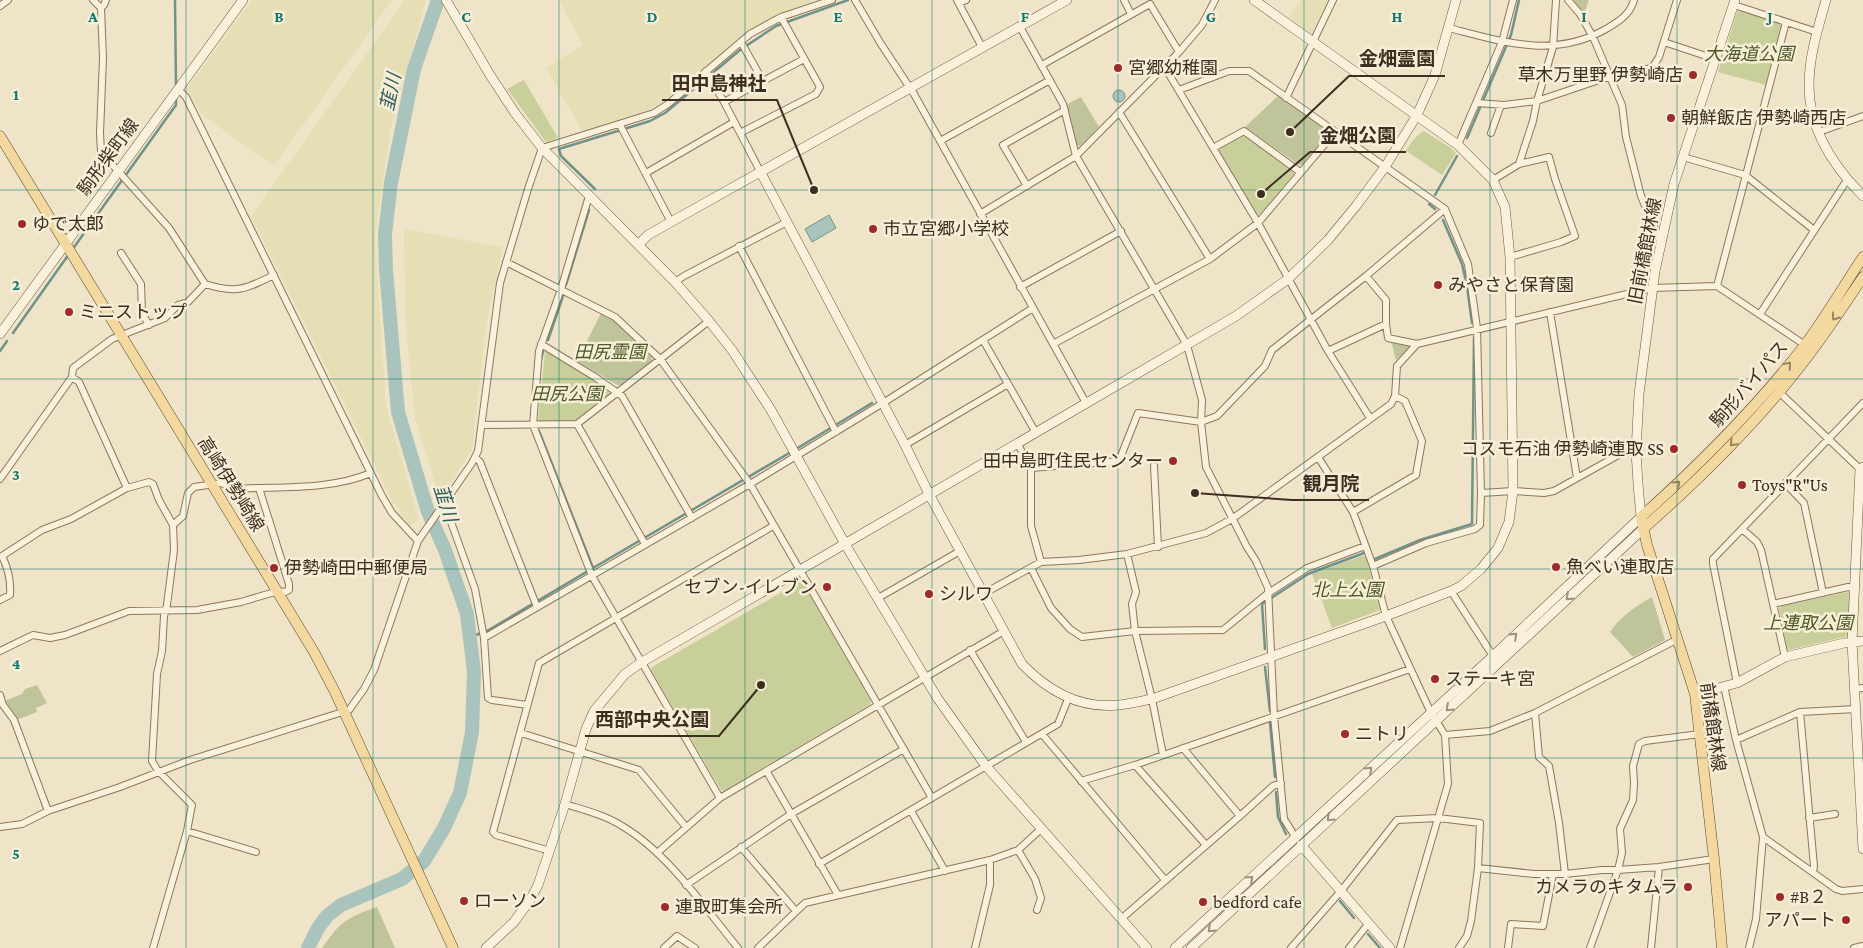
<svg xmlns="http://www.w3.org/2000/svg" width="1863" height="948" viewBox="0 0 1863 948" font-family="'Crimson Pro','Noto Sans JP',serif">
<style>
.farmland{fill:#e6deb5}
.green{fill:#c9cf9b}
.cemetery{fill:#bfc49a}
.water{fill:#a9c4bc;stroke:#6f938a}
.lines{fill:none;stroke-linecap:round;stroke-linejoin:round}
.stream{stroke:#6f938a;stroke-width:2.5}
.river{stroke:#a9c4bc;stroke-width:14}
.street-casing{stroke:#8d765c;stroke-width:8}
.secondary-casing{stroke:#6f573f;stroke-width:10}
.primary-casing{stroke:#5b4430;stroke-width:11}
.street{stroke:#faf1dc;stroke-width:6}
.secondary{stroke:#faf1dc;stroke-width:9}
.primary{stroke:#f3d9a0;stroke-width:10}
.oneway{stroke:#988460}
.oneway2{stroke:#9c907e}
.grid{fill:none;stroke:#0f766e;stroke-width:1;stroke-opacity:0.55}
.poi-dot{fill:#9e2a2b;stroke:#f7eed8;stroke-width:2}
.labels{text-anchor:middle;stroke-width:5;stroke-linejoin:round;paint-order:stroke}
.park-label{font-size:18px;font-style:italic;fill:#4d5a26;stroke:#f7eed8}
.poi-label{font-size:18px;fill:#3d2e20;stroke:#f7eed8;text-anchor:start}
.street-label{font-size:18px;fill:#3d2e20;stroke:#f7eed8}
.water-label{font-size:19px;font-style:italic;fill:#2f5d5a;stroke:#f7eed8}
.grid-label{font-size:16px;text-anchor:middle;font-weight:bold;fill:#0f766e;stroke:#f7eed8;stroke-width:5;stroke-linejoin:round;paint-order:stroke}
.leader{fill:none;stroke:#3d2e20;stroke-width:2}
.callout-dot{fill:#3d2e20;stroke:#f7eed8;stroke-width:2}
.callout-label{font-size:19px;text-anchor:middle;font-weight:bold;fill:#3d2e20;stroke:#f7eed8;stroke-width:5;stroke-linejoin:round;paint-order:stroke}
</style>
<rect width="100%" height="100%" fill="#f0e4c8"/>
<path class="farmland" d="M252 0H392L274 166 202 115 187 89Z
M405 0H426L390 131 375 237 386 406 419 520 409 526 393 502 251 216Z
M559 0H813V1L781 13 751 30 669 96 657 107 583 132 546 68 583 45Z
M1301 0H1328L1311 34 1289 18Z
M404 229 503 247 486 326 472 449 445 492 439 495 415 419 405 315Z"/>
<path class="green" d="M1740 11 1781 24 1782 26 1766 85 1718 72 1737 12Z
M524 80 558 138 546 142 507 89Z
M1424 131 1451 148 1456 153 1442 175 1406 151C1411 143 1415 136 1424 131Z
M1245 135 1294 171V174L1260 215 1256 214 1219 152 1220 148Z
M545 352H548L609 390V394L573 422H538Z
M1362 556 1366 557 1380 610 1332 628 1312 574Z
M799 582H802L871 701 869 705 724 791 721 790 651 670 652 667Z
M1848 592 1850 594 1848 634 1844 637 1789 650 1787 648 1779 609 1781 606Z"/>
<path class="cemetery" d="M1571 0H1589L1583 17Z
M1278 96 1327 130 1330 134 1302 165H1299L1245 127Z
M1081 97 1099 127 1080 146 1075 145 1066 105Z
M601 313 613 319 652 357V361L621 385H617L577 361Z
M1391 341 1411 346 1396 360Z
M1652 597 1665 640 1633 657 1610 632C1620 617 1636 606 1652 597Z
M37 685 47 703 36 708 37 712 16 720 5 701 22 694 25 689Z
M377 907 395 948H322C341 921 346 918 377 907Z"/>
<path class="water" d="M1113 96a6 6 0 1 1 12 0a6 6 0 1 1-12 0Z
M829 215 836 228 812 242 805 229Z"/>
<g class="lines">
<path class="stream" d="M175 0 176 86
M1467 138 1511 35 1519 0
M595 189 561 156 559 149 650 121 665 113 740 50 776 26 848 0
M1435 195 1457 156
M1429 204 1435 209
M1443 220 1462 264 1467 286 1472 323
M72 250 176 105V96
M566 285 589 210
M13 333 69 254
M548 340 563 296
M0 351 7 341
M541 360 543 351
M539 431 593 568
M796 449 872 403
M1375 559 1420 540 1472 524 1474 338
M593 568 791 452
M470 637 487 631 588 571
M1265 649 1262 604 1308 574 1364 553
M1265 667 1270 711
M1270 723 1275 777
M1276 792 1278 817 1286 834
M1340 901 1354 918
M1368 934 1380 948"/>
<path class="river" d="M308 948 318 928 327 916 341 905 402 879 424 861 444 828 460 793 472 732 474 672 467 614 445 550 428 512 398 412 386 270 385 234 391 183 414 69 438 0"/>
<defs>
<path id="street" d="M93 0 101 8 103 58 100 133 101 152 169 228 205 284C236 294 246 289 274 275
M855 0 881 44 914 94 1086 403
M957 0 982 47
M1124 0 1131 14
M1568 0 1580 14 1593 37 1622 105 1626 137 1641 196 1658 237 1662 238
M959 3 966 0
M1734 5 1817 32
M0 6 8 0
M101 8 104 5 106 0
M1020 27 1063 104 1076 156 1187 345 1202 400 1201 422 1206 467 1247 547 1256 561 1268 588 1274 716 1284 819 1296 838
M1449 28C1503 42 1554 59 1606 29 1618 22 1630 15 1634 0
M741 42 763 81
M1664 42 1715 59
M1042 65 1150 4 1179 52
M1164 66 1258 223 1328 351 1370 418
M706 71 724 102 761 173
M178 89 186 97 382 496 392 513 418 541
M1179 90 1229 71H1249L1445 209 1468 264 1477 328 1481 493 1480 525 1475 529 1426 543 1373 566
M1286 98 1333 0
M724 102 804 59
M1477 103 1504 105 1537 101 1611 76 1652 68 1659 57 1677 0
M1119 112 1210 259
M620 125 671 222
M1819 132 1863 116
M740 133 816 94 820 87 781 17
M1491 133 1501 105
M940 141 1050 80
M1458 145 1502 42 1513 0
M1213 148 1244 131 1300 172
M1683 157 1745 175 1814 230
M1519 164 1533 121 1537 101 1553 47 1556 0
M646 173 734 122
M1493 180 1519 164 1549 157 1555 179 1575 236 1561 242 1510 257
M1027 186 1003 145 1065 110
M589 196 561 289 539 351 533 425 592 576 720 798
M980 214 1076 156 1179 52 1202 25 1215 0
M739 246 836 432
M121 253 141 284 142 313 149 325
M506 262 615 317 660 359 750 484 932 798
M1366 276 1386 300V324L1388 338 1417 344 1652 288 1717 286 1805 345
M675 282 684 276 787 222
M1717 286 1786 22
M1020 287 1121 231
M1550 312 1577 478
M1760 314 1847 180
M983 340 1036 433
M541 344 595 377 622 396 692 518
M1053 344 1210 259 1258 223 1335 132
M1328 351 1386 324
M72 377 79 382 127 488 149 482 153 484 159 500 173 525 174 550 167 605 164 616 162 651 157 674 152 761 158 771 192 805 187 831 153 948
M1779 392 1860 469
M1395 396 1405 401 1422 441 1416 475 1353 512 1373 566 1386 616 1431 713 1445 735 1448 784 1400 948
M577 424 645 544
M482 425 577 424 709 321
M1017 443 1031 468V526L1041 562
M905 445 1008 384
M475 457 480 462 537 607
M1318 457 1353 512
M1154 466 1158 547
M1031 468 1119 461 1138 413 1201 422 1217 416 1265 366 1272 350 1366 276 1445 209
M0 479 72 377 73 368 112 339 165 318 178 305 188 302 205 284
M1785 483 1804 503 1823 593
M1481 493 1513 491 1544 493 1554 491 1622 453 1636 451
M442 505 446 508 475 589 484 638 488 698 492 700 527 705
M173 525 183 516 188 493 194 487 222 483 233 489C278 486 328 491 371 473
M1742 529 1757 542 1761 550 1785 657
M1127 554 1136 592 1132 604 1135 631 1152 699 1163 755
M1031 568 1051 608 1070 629 1082 637 1135 631 1223 630 1267 594 1307 568 1365 546
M1451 591 1493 656
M983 594 1041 562 1079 560 1127 554 1206 533 1232 519 1391 404 1395 396 1397 366 1417 344
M878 598 960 551
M0 600 10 595C11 582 8 568 2 556L42 530 71 519 127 488
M1773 604 1848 587 1855 588
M484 638 750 484 883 403 1033 308
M970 650 1026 742
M0 651 33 635 50 638 65 635 129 611 197 610 241 602 278 591 285 592 289 590V584L259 488
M1737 683 1713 564V559L1863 403
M1724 686 1736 740 1763 837 1756 919 1749 948
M1855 689 1863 688
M0 695 3 705 14 720 48 811
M1800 712 1814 866 1813 872
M1535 713 1539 757 1549 766 1559 823 1565 874
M521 733 639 770 686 827
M1042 734 1165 880
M1445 735 1490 731 1535 713 1678 639
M1736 740 1800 712 1856 709
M1183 748 1240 816
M1135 765 1206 845
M767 772 838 895
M1081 781 1135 765 1410 669
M565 804C584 810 605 815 622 826 667 852 705 908 738 948
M911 811 945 871
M1809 818 1835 814
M0 827 22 824 48 811 120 787 190 760 349 710 364 689 374 670 418 541 472 463 478 451 500 283 528 189 542 148 654 113 668 104 750 34 781 17 832 0
M187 831 256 852
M1763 837 1836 889 1842 891 1863 889
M741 847 795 910
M1018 850 1035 879 1041 898 1037 910
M550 851 496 835 493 832 539 663 773 526
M657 853 720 798 1004 631
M819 864 1058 724 1068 699
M1478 868 1534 874H1565L1602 870H1618L1659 867 1714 859
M686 885 791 814 904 749
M1121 919 1240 816 1273 786 1281 783
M664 948 677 936 695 948
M758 948 805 903 990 860 1018 850 1041 829
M975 948 990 885V860
M1291 948 1341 891 1397 820 1438 818 1480 823 1478 868 1471 921 1467 936 1459 948
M1349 948 1369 923
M1508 948 1511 924 1543 926 1553 874
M1590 948 1618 870 1622 853 1620 829 1633 800 1634 783 1633 766 1639 744 1645 741 1700 734
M1651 948 1659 867
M1854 948 1863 946"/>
<path id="secondary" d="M446 0 490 75 515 113 542 148 675 282 709 321 732 350 771 410 845 544 938 699 986 766 1147 948
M1826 0C1818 28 1809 56 1809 86 1809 129 1834 167 1863 196
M761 173 905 445 930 496 1022 664C1048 691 1079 709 1118 705 1129 704 1141 701 1152 699L1386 616 1451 591 1461 586 1481 569 1498 548 1509 522 1513 491 1510 257 1505 207 1493 180 1458 145 1254 0
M639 244 648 235 671 222 1067 0
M0 334 243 0
M1863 467 1860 469 1852 642 1863 849
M1695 694 1737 683 1785 657 1844 643 1863 641
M1301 845 1390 948
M486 948 514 922 530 900 538 885 565 804 586 729 594 711 625 674 642 662 1236 316 1288 279 1328 240 1356 206 1385 167 1417 115 1435 75 1456 0
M1175 948 1493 656 1641 517 1638 484 1636 451 1639 394 1655 271 1674 184 1735 0
M1191 948 1643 529"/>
<path id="primary" d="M0 136 314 652 335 692 453 948
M1643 529C1704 475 1763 417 1811 352 1829 328 1846 302 1863 277
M1722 948 1714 859 1695 694 1647 545 1641 517C1700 464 1756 408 1804 346 1825 318 1843 287 1863 257"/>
</defs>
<use href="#street" class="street-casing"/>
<use href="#secondary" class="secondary-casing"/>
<use href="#primary" class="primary-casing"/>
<use href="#street" class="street"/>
<use href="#secondary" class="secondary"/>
<use href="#primary" class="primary"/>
</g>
<defs><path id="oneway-chevron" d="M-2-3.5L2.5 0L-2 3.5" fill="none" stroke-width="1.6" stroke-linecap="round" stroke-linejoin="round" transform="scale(1.25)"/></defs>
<g class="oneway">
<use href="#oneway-chevron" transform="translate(1835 317) rotate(125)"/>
<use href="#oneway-chevron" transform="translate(1788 365) rotate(-50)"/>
<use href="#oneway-chevron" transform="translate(1733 443) rotate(133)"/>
<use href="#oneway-chevron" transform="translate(1677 484) rotate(-43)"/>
</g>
<g class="oneway2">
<use href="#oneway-chevron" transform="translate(1569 597) rotate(137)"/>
<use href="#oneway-chevron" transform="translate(1514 636) rotate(-43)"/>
<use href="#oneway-chevron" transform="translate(1449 708) rotate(137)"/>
<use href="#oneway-chevron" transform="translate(1369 770) rotate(-43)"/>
<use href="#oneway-chevron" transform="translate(1330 818) rotate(137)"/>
<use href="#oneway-chevron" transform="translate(1250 879) rotate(-42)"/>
<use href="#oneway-chevron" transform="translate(1211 929) rotate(137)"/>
</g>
<path class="grid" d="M186 0V948M373 0V948M559 0V948M745 0V948M932 0V948M1118 0V948M1304 0V948M1490 0V948M1677 0V948M0 190H1863M0 379H1863M0 569H1863M0 758H1863"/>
<g class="poi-dot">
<circle cx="1118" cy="68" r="5"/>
<circle cx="1693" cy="75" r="5"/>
<circle cx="1671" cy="118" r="5"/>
<circle cx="22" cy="224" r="5"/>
<circle cx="873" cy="229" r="5"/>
<circle cx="1438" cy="285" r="5"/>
<circle cx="69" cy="312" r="5"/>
<circle cx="1674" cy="449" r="5"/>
<circle cx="1173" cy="461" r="5"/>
<circle cx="1742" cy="485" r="5"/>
<circle cx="1556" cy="567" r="5"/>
<circle cx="274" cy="568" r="5"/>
<circle cx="827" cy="587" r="5"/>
<circle cx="929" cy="594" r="5"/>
<circle cx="1435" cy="679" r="5"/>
<circle cx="1345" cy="734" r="5"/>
<circle cx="1688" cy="887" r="5"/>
<circle cx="1780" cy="897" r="5"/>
<circle cx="464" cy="901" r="5"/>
<circle cx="1203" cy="902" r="5"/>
<circle cx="665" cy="907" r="5"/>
<circle cx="1846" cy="920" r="5"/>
</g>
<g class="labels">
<g class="park-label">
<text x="1749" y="60">大海道公園</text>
<text x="610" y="358">田尻霊園</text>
<text x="567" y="400">田尻公園</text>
<text x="1347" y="596">北上公園</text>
<text x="1808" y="629">上連取公園</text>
</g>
<g class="poi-label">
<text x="1128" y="74">宮郷幼稚園</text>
<text x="1683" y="81" text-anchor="end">草木万里野 伊勢崎店</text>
<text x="1681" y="124">朝鮮飯店 伊勢崎西店</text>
<text x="32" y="230">ゆで太郎</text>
<text x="883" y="235">市立宮郷小学校</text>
<text x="1448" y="291">みやさと保育園</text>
<text x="79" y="318">ミニストップ</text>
<text x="1664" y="455" text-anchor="end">コスモ石油 伊勢崎連取 SS</text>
<text x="1163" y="467" text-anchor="end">田中島町住民センター</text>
<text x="1752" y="491">Toys"R"Us</text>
<text x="1566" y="573">魚べい連取店</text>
<text x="284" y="574">伊勢崎田中郵便局</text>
<text x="817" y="593" text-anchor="end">セブン-イレブン</text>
<text x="939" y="600">シルワ</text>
<text x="1445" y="685">ステーキ宮</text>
<text x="1355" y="740">ニトリ</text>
<text x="1678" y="893" text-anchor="end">カメラのキタムラ</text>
<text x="1790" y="903">#B２</text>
<text x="474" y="907">ローソン</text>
<text x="1213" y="908">bedford cafe</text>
<text x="675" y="913">連取町集会所</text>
<text x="1836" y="926" text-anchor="end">アパート</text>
</g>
<g class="street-label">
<text transform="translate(108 157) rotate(-54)" y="6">駒形柴町線</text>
<text transform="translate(1645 251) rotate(-79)" y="6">旧前橋館林線</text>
<text transform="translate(1749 384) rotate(-49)" y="6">駒形バイパス</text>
<text transform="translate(231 484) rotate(58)" y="6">高崎伊勢崎線</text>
<text transform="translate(1713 727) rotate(82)" y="6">前橋館林線</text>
</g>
<g class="water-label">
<text transform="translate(390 92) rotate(-78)" y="7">韮川</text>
<text transform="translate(446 503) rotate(72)" y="7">韮川</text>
</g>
</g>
<g class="grid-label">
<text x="93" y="22">A</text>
<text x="279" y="22">B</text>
<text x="466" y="22">C</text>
<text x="652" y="22">D</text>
<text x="838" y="22">E</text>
<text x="1025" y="22">F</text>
<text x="1211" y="22">G</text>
<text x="1397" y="22">H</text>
<text x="1584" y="22">I</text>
<text x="1770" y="22">J</text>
<text x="16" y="100">1</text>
<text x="16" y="290">2</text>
<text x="16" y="480">3</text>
<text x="16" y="669">4</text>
<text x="16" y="859">5</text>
</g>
<path class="leader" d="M1290 132L1349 76H1445M814 190L777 100H662M1261 194L1310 152H1406M1195 493L1292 500H1369M761 685L719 736H585"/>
<g class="callout-dot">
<circle cx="1290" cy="132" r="5"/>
<circle cx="814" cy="190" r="5"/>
<circle cx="1261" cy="194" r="5"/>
<circle cx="1195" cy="493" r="5"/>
<circle cx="761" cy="685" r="5"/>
</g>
<g class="callout-label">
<text x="1397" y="65">金畑霊園</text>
<text x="719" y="90">田中島神社</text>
<text x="1358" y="142">金畑公園</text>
<text x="1331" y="490">観月院</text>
<text x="652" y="726">西部中央公園</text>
</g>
</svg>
